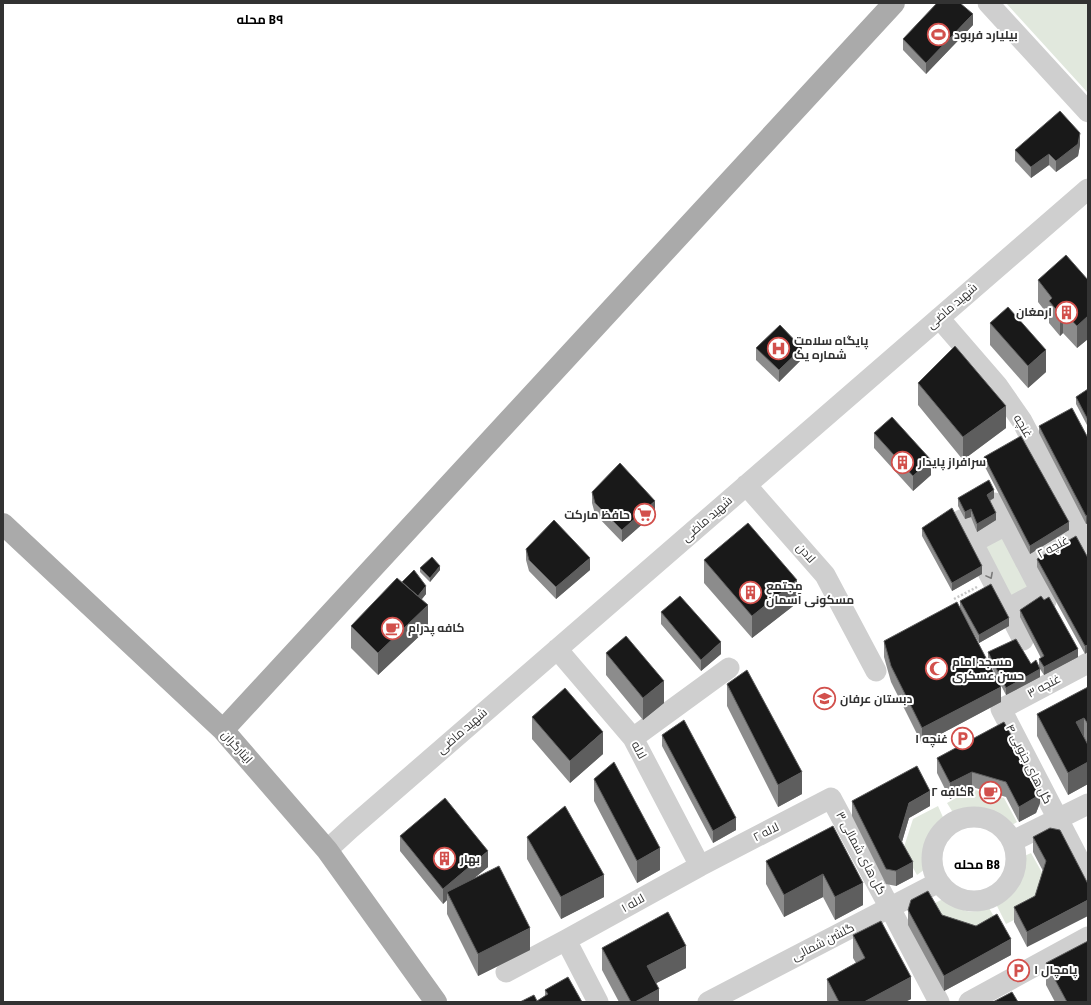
<svg xmlns="http://www.w3.org/2000/svg" width="1091" height="1005" viewBox="0 0 1091 1005" font-family="'Roboto Condensed',Cairo,sans-serif">
<style>
.green{fill:#e1e8dd}
.lines{fill:none;stroke-linecap:round;stroke-linejoin:round}
.path{stroke:#c6c6c6;stroke-width:2.5;stroke-dasharray:2 2;stroke-linecap:butt}
.minor{stroke:#cfcfcf;stroke-width:21}
.major{stroke:#aaa;stroke-width:22}
.wall{fill:#8c8c8c}
.shaded-wall{fill:#5e5e5e}
.building{fill:#191919;stroke:#5e5e5e}
.oneway{stroke:#797979}
.labels{text-anchor:middle;stroke-width:4;stroke-linejoin:round;paint-order:stroke}
.poi-label{font-size:12px;font-weight:bold;fill:#323232;stroke:#fff;text-anchor:start}
.street-label{font-size:12px;fill:#323232;stroke:#fff}
.neighbourhood-label{font-size:13px;font-weight:bold;fill:#000;stroke:#fff}
</style>
<rect width="100%" height="100%" fill="#fff"/>
<path class="green" d="M1006 3H1088V93Z
M1005 529 1036 589 1008 604 976 545Z
M972 789 1004 798 1017 822 1007 828C997 819 983 813 969 815 965 815 961 818 957 819L947 803Z
M938 806 946 824C930 835 928 849 928 867L917 875 903 850 913 819Z
M1031 853 1044 876 1034 910 1006 924 996 904C1006 899 1019 890 1021 877 1022 871 1020 864 1020 858Z
M949 896C961 914 971 914 989 908L1000 927 943 929 931 905Z"/>
<g class="lines">
<path class="path" d="M954 599 977 587"/>
<path class="minor" d="M988 3 1088 112
M939 318 997 385 1022 421 1088 547
M746 485 825 575 876 671
M995 503 1046 601
M961 520 1023 640
M972 543 1006 525
M1025 561 1088 528
M1007 609 1041 591
M557 649 633 738 700 866
M1088 663 1001 709 1088 877
M633 738 729 668
M932 859a42 42 0 1 1 84 0a42 42 0 1 1-84 0Z
M1013 841 1088 804
M327 850 351 828 1088 189
M566 940 598 1002
M506 972 566 940 700 866 831 798 890 908 939 1002
M708 1002 939 882
M969 1002 1088 937"/>
<path class="major" d="M3 524 223 730 327 850 436 1002
M223 730 894 3"/>
</g>
<path class="wall" d="M973 25 926 74 903 50V39Z
M1080 145 1078 156 1056 172 1049 165 1031 178 1015 161V150Z
M1038 280H1088V339L1077 348 1063 333 1060 336 1049 323V316L1038 302Z
M990 323 1046 372 1028 388 990 345Z
M756 348 802 359 779 382 756 360Z
M918 383 1006 428 963 460 918 405Z
M1088 389V427L1076 404V397Z
M1039 426 1088 438V523L1086 524 1039 433Z
M874 433 931 475 913 491 874 448Z
M984 457 1069 530 1030 554 984 465Z
M592 492 655 513 622 542 595 514 592 503Z
M958 498H994L990 501 996 520 977 532 971 517 965 519 958 506Z
M922 528 982 574 952 591 922 536Z
M526 549 590 570 556 599 529 571 526 560Z
M1088 558 1085 654 1037 567V559Z
M704 560 797 603 752 638 704 583Z
M420 568 440 570 430 582 420 572Z
M402 582 426 594 421 600 428 628 378 675 351 648V626Z
M960 601 1009 626 979 643 960 609Z
M1020 610 1078 657 1044 675 1040 669V677L1006 695 988 660V652L1039 667V659L1041 658 1020 617Z
M661 612 721 654 701 671 661 624Z
M884 641 1001 702 922 744 891 682 884 657Z
M606 653 664 703 643 720 606 675Z
M727 684 802 794 778 807 727 706Z
M1088 687V784L1068 795 1037 736V714Z
M532 717 603 754 570 783 532 739Z
M1004 722 1040 803 1036 813 1019 822 1006 797 972 787 950 799 937 773V758Z
M662 735 736 830 713 843 662 746Z
M594 779 660 870 637 883 594 801Z
M852 801 930 806 909 818 902 842 913 877 896 886 886 884 852 816Z
M833 826 863 905 835 920 823 897 784 917 766 884V861Z
M1060 830 1027 947 1014 922V907L1035 896 1043 871 1033 852V837Z
M400 836 488 867 473 879 530 950 478 976 447 914V900L443 904 400 851Z
M527 837 604 897 561 919 527 859Z
M908 910 942 915 976 926 1011 955 944 991 908 925Z
M853 935 911 999 905 1002H827V979L856 963 853 958Z
M602 948 686 968 656 983 659 1002H619L602 970Z
M1046 963 1088 1002H1055L1046 985Z
M545 990 582 1002 537 1001 545 996Z"/>
<path class="shaded-wall" d="M973 14V25L926 74V63Z
M1080 133V145L1078 156 1056 172V161Z
M1049 154V165L1031 178V167Z
M1063 311V333L1060 336V314Z
M1088 316V339L1077 348V326Z
M802 348V359L779 382V370Z
M1046 350V372L1028 388V366Z
M1006 406V428L963 460V437Z
M931 460V475L913 491V476Z
M994 490V498L987 502V495Z
M655 501V513L622 542V530Z
M971 509V517L965 519V512Z
M996 513V520L977 532V524Z
M1088 515V523L1086 524V516Z
M1069 522V530L1030 554V546Z
M590 558V570L556 599V587Z
M440 566V570L430 582V578Z
M982 566V574L952 591V583Z
M797 580V603L752 638V616Z
M426 586V594L413 610V602Z
M428 605V628L378 675V653Z
M1009 618V626L979 643V635Z
M721 642V654L701 671V660Z
M1088 645V652L1085 654V646Z
M1078 649V657L1044 675V667Z
M1040 669V677L1006 695V688Z
M664 681V703L643 720V698Z
M1001 687V702L922 744V728Z
M1084 718V740L1076 722Z
M603 732V754L570 783V761Z
M1088 762V784L1068 795V773Z
M802 772V794L778 807V785Z
M972 772V787L950 799V783Z
M1040 788V803L1036 813 1019 822V807Z
M930 791V806L909 818 899 852V837L909 803Z
M736 818V830L713 843V831Z
M660 848V870L637 883V861Z
M488 851V867L450 898 447 892V900L443 904V889Z
M913 862V877L896 886V871Z
M823 874V897L784 917V895Z
M604 875V897L561 919V897Z
M863 883V905L835 920V897Z
M1088 900V916L1027 947V932Z
M530 928V950L478 976V954Z
M1011 939V955L944 991V976Z
M686 946V968L647 988V966Z
M911 977V999L905 1002H864Z
M659 989V1002H635Z"/>
<path class="building" d="M937 3H960L973 14 926 63 903 39Z
M1060 111 1080 133 1078 144 1056 161 1049 154 1031 167 1015 150Z
M1066 255 1088 280V316L1077 326 1063 311 1060 314 1049 301 1052 298 1038 280Z
M1008 307 1046 350 1028 366 990 323Z
M780 325 802 348 779 370 756 348Z
M955 346 1006 406 963 437 918 383Z
M1088 389V420L1076 397Z
M1072 408 1088 438V515L1086 516 1039 426Z
M892 417 931 460 913 476 874 433Z
M1021 436 1069 522 1030 546 984 457Z
M620 463 655 501 622 530 595 503 592 492Z
M989 480 994 490 987 495 996 513 977 524 971 509 965 512 958 498Z
M952 508 982 566 952 583 922 528Z
M554 520 590 558 556 587 529 560 526 549Z
M748 523 797 580 752 616 704 560Z
M1076 536 1088 558V645L1085 646 1037 559Z
M432 557 440 566 430 578 420 568Z
M414 570 426 586 418 596 402 582Z
M397 578 428 605 378 653 351 626Z
M991 584 1009 618 979 635 960 601Z
M680 596 721 642 701 660 661 612Z
M1041 596 1044 600 1049 597 1078 649 1044 667 1039 659 1044 656 1020 610Z
M957 602 1001 687 922 728 891 666 884 641Z
M626 636 664 681 643 698 606 653Z
M1016 639 1031 664 1036 660 1040 669 1006 688 988 652Z
M747 670 802 772 778 785 727 684Z
M1088 687V724L1084 718 1076 722 1088 745V762L1068 773 1037 714Z
M565 688 603 732 570 761 532 717Z
M684 720 736 818 713 831 662 735Z
M1004 722 1040 788 1036 797 1019 807 1006 782 972 772 950 783 937 758Z
M614 762 660 848 637 861 594 779Z
M917 766 930 791 909 803 899 837 913 862 896 871 886 869 852 801Z
M445 798 488 851 443 889 400 836Z
M565 806 604 875 561 897 527 837Z
M833 826 863 883 835 897 823 874 784 895 766 861Z
M1050 828 1060 830 1088 884V900L1027 932 1014 907 1035 896 1046 861 1033 837Z
M499 866 530 928 478 954 447 892Z
M928 891 942 915 976 926 997 914 1011 939 944 976 908 910 911 900Z
M668 912 686 946 647 966 659 989 635 1002H631L602 948Z
M881 921 911 977 864 1002H839L827 979 865 958 853 935Z
M1088 941V1002H1067L1046 963Z
M568 977 582 1002H520L534 995 537 1001 548 994 545 990Z
M1012 992 1018 1002H993Z"/>
<defs><path id="oneway-chevron" d="M-2-3.5L2.5 0L-2 3.5" fill="none" stroke-width="1.6" stroke-linecap="round" stroke-linejoin="round"/></defs>
<use class="oneway" href="#oneway-chevron" transform="translate(990 576) rotate(62)"/>
<defs>
<symbol id="stadium-ring" viewBox="-11 -11 22 22"><circle r="9.5" fill="#fff" stroke="#d2504c" stroke-width="1.5"/><path d="M0-5a6.5 5 0 1 0 0 10a6.5 5 0 1 0 0-10ZM-3.5-1.8h7v3.6h-7Z" fill="#d2504c"/></symbol>
<symbol id="building-ring" viewBox="-11 -11 22 22"><circle r="9.5" fill="#fff" stroke="#d2504c" stroke-width="1.5"/><path d="M-4-6H4V6H1V3H-1V6H-4ZM-2.5-4.3h1.7v1.8h-1.7ZM.8-4.3h1.7v1.8H.8ZM-2.5-1h1.7V.8h-1.7ZM.8-1h1.7V.8H.8Z" fill="#d2504c"/></symbol>
<symbol id="hospital-ring" viewBox="-11 -11 22 22"><circle r="9.5" fill="#fff" stroke="#d2504c" stroke-width="1.5"/><path d="M-5-5h3v3.5h4V-5h3V5h-3V1.5h-4V5h-3Z" fill="#d2504c"/></symbol>
<symbol id="supermarket-ring" viewBox="-11 -11 22 22"><circle r="9.5" fill="#fff" stroke="#d2504c" stroke-width="1.5"/><path d="M-6-5.5h2.5l.6 2H6L4.5 2H-2.5L-4.4-4H-6ZM-1.5 3.2a1.3 1.3 0 1 0 .1 0ZM3 3.2a1.3 1.3 0 1 0 .1 0Z" fill="#d2504c"/></symbol>
<symbol id="cafe-ring" viewBox="-11 -11 22 22"><circle r="9.5" fill="#fff" stroke="#d2504c" stroke-width="1.5"/><path d="M-5.5-4.5H6V0H3Q3 3.5 0 3.5H-2.5Q-5.5 3.5-5.5 0ZM3-3.2v2h1.7v-2ZM-6 4.5H4V6H-6Z" fill="#d2504c"/></symbol>
<symbol id="mosque-ring" viewBox="-11 -11 22 22"><circle r="9.5" fill="#fff" stroke="#d2504c" stroke-width="1.5"/><path d="M3.5-4.9A6 6 0 1 0 3.5 4.9A5 5 0 1 1 3.5-4.9Z" fill="#d2504c"/></symbol>
<symbol id="school-ring" viewBox="-11 -11 22 22"><circle r="9.5" fill="#fff" stroke="#d2504c" stroke-width="1.5"/><path d="M0-5L7-2L0 1L-7-2ZM-4 1L0 2.5L4 1V4Q0 6-4 4Z" fill="#d2504c"/></symbol>
<symbol id="parking-ring" viewBox="-11 -11 22 22"><circle r="9.5" fill="#fff" stroke="#d2504c" stroke-width="1.5"/><path d="M-3.5-5.5H1a3.5 3.5 0 0 1 0 7H-1V5.5H-3.5ZM-1-3.4V-.6H.8a1.4 1.4 0 0 0 0-2.8Z" fill="#d2504c"/></symbol>
</defs>
<g fill-rule="evenodd">
<use href="#stadium-ring" x="926" y="22" width="25" height="25"/>
<use href="#building-ring" x="1054" y="300" width="25" height="25"/>
<use href="#hospital-ring" x="766" y="336" width="25" height="25"/>
<use href="#building-ring" x="890" y="450" width="25" height="25"/>
<use href="#supermarket-ring" x="632" y="502" width="25" height="25"/>
<use href="#building-ring" x="738" y="580" width="25" height="25"/>
<use href="#cafe-ring" x="380" y="616" width="25" height="25"/>
<use href="#mosque-ring" x="924" y="656" width="25" height="25"/>
<use href="#school-ring" x="812" y="686" width="25" height="25"/>
<use href="#parking-ring" x="950" y="726" width="25" height="25"/>
<use href="#cafe-ring" x="978" y="780" width="25" height="25"/>
<use href="#building-ring" x="432" y="846" width="25" height="25"/>
<use href="#parking-ring" x="1006" y="958" width="25" height="25"/>
</g>
<g class="labels">
<g class="poi-label">
<text x="954" y="39">بیلیارد فربود</text>
<text x="1052" y="316" text-anchor="end">ارمغان</text>
<text x="794" y="345">پایگاه سلامت<tspan x="794" dy="14">شماره یک</tspan></text>
<text x="918" y="466">سرافراز پایدار</text>
<text x="630" y="519" text-anchor="end">حافظ مارکت</text>
<text x="766" y="590">مجتمع<tspan x="766" dy="14">مسکونی آسمان</tspan></text>
<text x="408" y="632">کافه پدرام</text>
<text x="952" y="666">مسجد امام<tspan x="952" dy="14">حسن عسکری</tspan></text>
<text x="840" y="703">دبستان عرفان</text>
<text x="948" y="743" text-anchor="end">غنچه ۱</text>
<text x="974" y="796" text-anchor="end">کافه ۲R</text>
<text x="460" y="863">بهار</text>
<text x="1034" y="974">پامچال ۱</text>
</g>
<g class="street-label">
<text transform="translate(952 306) rotate(-41)" y="4">شهید ماضی</text>
<text transform="translate(1023 426) rotate(59)" y="4">غنچه</text>
<text transform="translate(707 519) rotate(-41)" y="4">شهید ماضی</text>
<text transform="translate(1053 547) rotate(-28)" y="4">غنچه ۲</text>
<text transform="translate(806 553) rotate(48)" y="4">لادن</text>
<text transform="translate(1044 686) rotate(-28)" y="4">غنچه ۳</text>
<text transform="translate(462 731) rotate(-41)" y="4">شهید ماضی</text>
<text transform="translate(237 747) rotate(48)" y="4">ایثارگران</text>
<text transform="translate(639 750) rotate(61)" y="4">لاله</text>
<text transform="translate(1029 764) rotate(63)" y="4">گل های جنوبی ۴</text>
<text transform="translate(766 832) rotate(-27)" y="4">لاله ۲</text>
<text transform="translate(861 853) rotate(62)" y="4">گل های شمالی ۳</text>
<text transform="translate(633 903) rotate(-29)" y="4">لاله ۱</text>
<text transform="translate(823 942) rotate(-27)" y="4">گلشن شمالی</text>
</g>
<g class="neighbourhood-label">
<text x="260" y="24">محله B۹</text>
<text x="977" y="869">محله B8</text>
</g>
</g>
<rect width="1091" height="1005" fill="none" stroke="#323232" stroke-width="8"/>
</svg>
